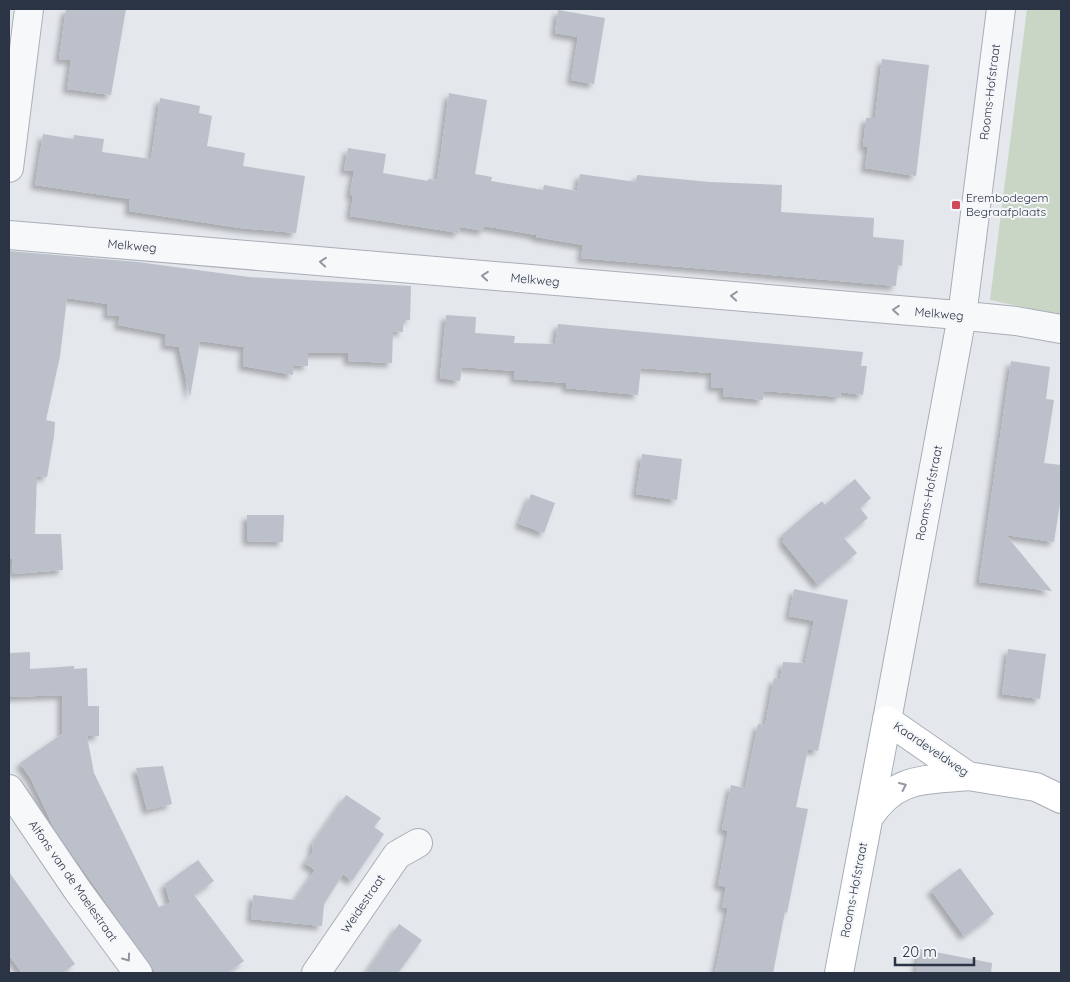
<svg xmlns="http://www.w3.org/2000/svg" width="1070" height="982" viewBox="0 0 1070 982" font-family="Quicksand,sans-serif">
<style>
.green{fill:#c9d6c5}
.building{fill:#bbc0ca;filter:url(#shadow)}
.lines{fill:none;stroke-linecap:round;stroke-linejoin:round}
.street-casing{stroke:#a9aeb7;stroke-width:30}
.secondary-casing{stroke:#a9aeb7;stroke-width:30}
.street{stroke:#f7f8fa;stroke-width:28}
.secondary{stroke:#fff;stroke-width:28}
.oneway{stroke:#9196a0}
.oneway2{stroke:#959aa2}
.poi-dot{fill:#d1495b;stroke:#f4f6f9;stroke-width:2}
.labels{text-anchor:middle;stroke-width:4;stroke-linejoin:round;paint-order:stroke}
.street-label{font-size:12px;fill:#2b3445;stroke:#f4f6f9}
.poi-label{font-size:12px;fill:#2b3445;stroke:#f4f6f9;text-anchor:start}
</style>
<defs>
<filter id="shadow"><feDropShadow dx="-4.5" dy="4.5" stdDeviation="2.5" flood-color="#0004"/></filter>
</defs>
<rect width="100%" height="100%" fill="#e4e7ec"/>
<path class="green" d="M1027 9H1061V315L990 300Z"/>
<path class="building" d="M66 9H126L111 95 67 89 71 60 59 59Z
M558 10 605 18 594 84 571 80 578 37 555 33Z
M882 59 929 65 916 176 865 168 868 147H863L866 118H875Z
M449 93 487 100 475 174 492 177 491 181 543 190 544 185 577 191 580 174 636 182 637 175 710 182 782 185 781 212 874 218 873 237 904 240 902 266 898 265 896 286 581 258 583 245 536 237V235L484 226V231L460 227 459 233 350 216 353 196 350 194 354 171 344 170 348 148 386 154 383 173 428 181V179L437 180Z
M160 98 200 106 199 113 212 116 207 146 245 153 243 166 305 176 296 233 240 228 129 211 130 199 35 185 43 134 73 139 74 135 104 139 102 152 151 159Z
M9 251 138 262 249 277 411 286 410 320H403V332L393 331 392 363 348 361V353H308V366L293 365V375L243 366 244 347 200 341 190 397 179 347 165 345 166 334 118 325 120 316 107 315 108 304 67 298 60 356 46 420 55 422 54 436 47 477 37 476 35 534H61L63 570 13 574 12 559H9Z
M446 315 476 317 475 333 515 336 514 343 555 344 558 324 863 352 861 366H867L863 395 841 392 840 397 764 391 763 400 723 396V388L711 387 712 373 641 368 638 395 566 388 567 383 514 379 515 371 462 367 460 381 440 378Z
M1011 361 1050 367 1046 399 1054 400 1044 463 1061 465V497L1054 542 1006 535 1052 591 979 582Z
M642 454 682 459 677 500 636 494Z
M855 479 871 498 860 508 868 518 844 538 857 553 818 585 782 541 785 539 782 535 822 501 825 505Z
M531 494 555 503 544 533 519 524Z
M247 515H284L283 542 247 541Z
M794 589 848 600 818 751 808 749 796 807 808 809 787 913 785 912 773 973H715L728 908 722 907 726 887 718 885 728 831 722 829 731 785 745 788 758 724 765 725 774 678 780 680 783 662 805 663 814 621 789 616Z
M1008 649 1046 654 1040 699 1002 694Z
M30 652V669L74 666V669L87 668 88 706H99V736H87L94 773 159 907 170 903 165 884 198 860 214 881 194 895 244 961 227 973H156L55 830 31 779 20 763 62 734V695L9 697V653Z
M163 766 172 804 147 810 136 768Z
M346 795 381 818 374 827 384 834 352 881 343 874 324 904 322 926 251 919 253 895 295 900 315 870 305 863 312 853 313 843Z
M960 868 994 914 964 936 931 890Z
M9 872 75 964 62 973H22L9 955Z
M399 924 422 940 398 973H366Z
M920 949 992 963 991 973H927L916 971Z"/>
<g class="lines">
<defs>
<path id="street" d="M9 168 29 9
M9 235 946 314 1016 321 1061 329
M887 720 962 316 1001 9
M9 789 78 891 138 973
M316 973 397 855 418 843"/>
<path id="secondary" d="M869 817C897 776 922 781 968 776
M839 973 887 720 968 776 1036 787 1061 799"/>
</defs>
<use href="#street" class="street-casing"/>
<use href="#secondary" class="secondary-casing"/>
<use href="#street" class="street"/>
<use href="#secondary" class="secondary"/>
</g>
<defs><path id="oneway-chevron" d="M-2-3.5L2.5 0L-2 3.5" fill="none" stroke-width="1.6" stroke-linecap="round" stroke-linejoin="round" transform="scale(1.25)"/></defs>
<g class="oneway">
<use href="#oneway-chevron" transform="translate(323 262) rotate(-175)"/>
<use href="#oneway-chevron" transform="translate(485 276) rotate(-175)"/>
<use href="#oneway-chevron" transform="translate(734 296) rotate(-175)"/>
<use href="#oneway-chevron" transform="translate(896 310) rotate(-175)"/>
<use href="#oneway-chevron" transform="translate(127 958) rotate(54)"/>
</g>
<use class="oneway2" href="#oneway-chevron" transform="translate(903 786) rotate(-24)"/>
<rect class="poi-dot" x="951" y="200" width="10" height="10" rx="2.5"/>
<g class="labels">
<g class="street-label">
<text transform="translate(990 92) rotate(-83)" y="4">Rooms-Hofstraat</text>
<text transform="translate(132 246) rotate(5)" y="4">Melkweg</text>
<text transform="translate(535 280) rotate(5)" y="4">Melkweg</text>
<text transform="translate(939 314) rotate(5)" y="4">Melkweg</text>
<text transform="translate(929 493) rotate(-79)" y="4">Rooms-Hofstraat</text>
<text transform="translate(931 749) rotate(34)" y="4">Kaardeveldweg</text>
<text transform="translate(73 881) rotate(55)" y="4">Alfons van de Maelestraat</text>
<text transform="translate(854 890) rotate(-79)" y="4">Rooms-Hofstraat</text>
<text transform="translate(363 904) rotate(-56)" y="4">Weidestraat</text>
</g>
<g class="poi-label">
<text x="966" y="202">Erembodegem<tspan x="966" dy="14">Begraafplaats</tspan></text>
</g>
</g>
<rect width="1070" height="982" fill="none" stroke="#2b3445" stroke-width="20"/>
<path d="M895 957v8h79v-8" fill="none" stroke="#2b3445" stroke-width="2.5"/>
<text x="902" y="957" font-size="15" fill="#2b3445" stroke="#f4f6f9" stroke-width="4" paint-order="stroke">20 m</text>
</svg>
